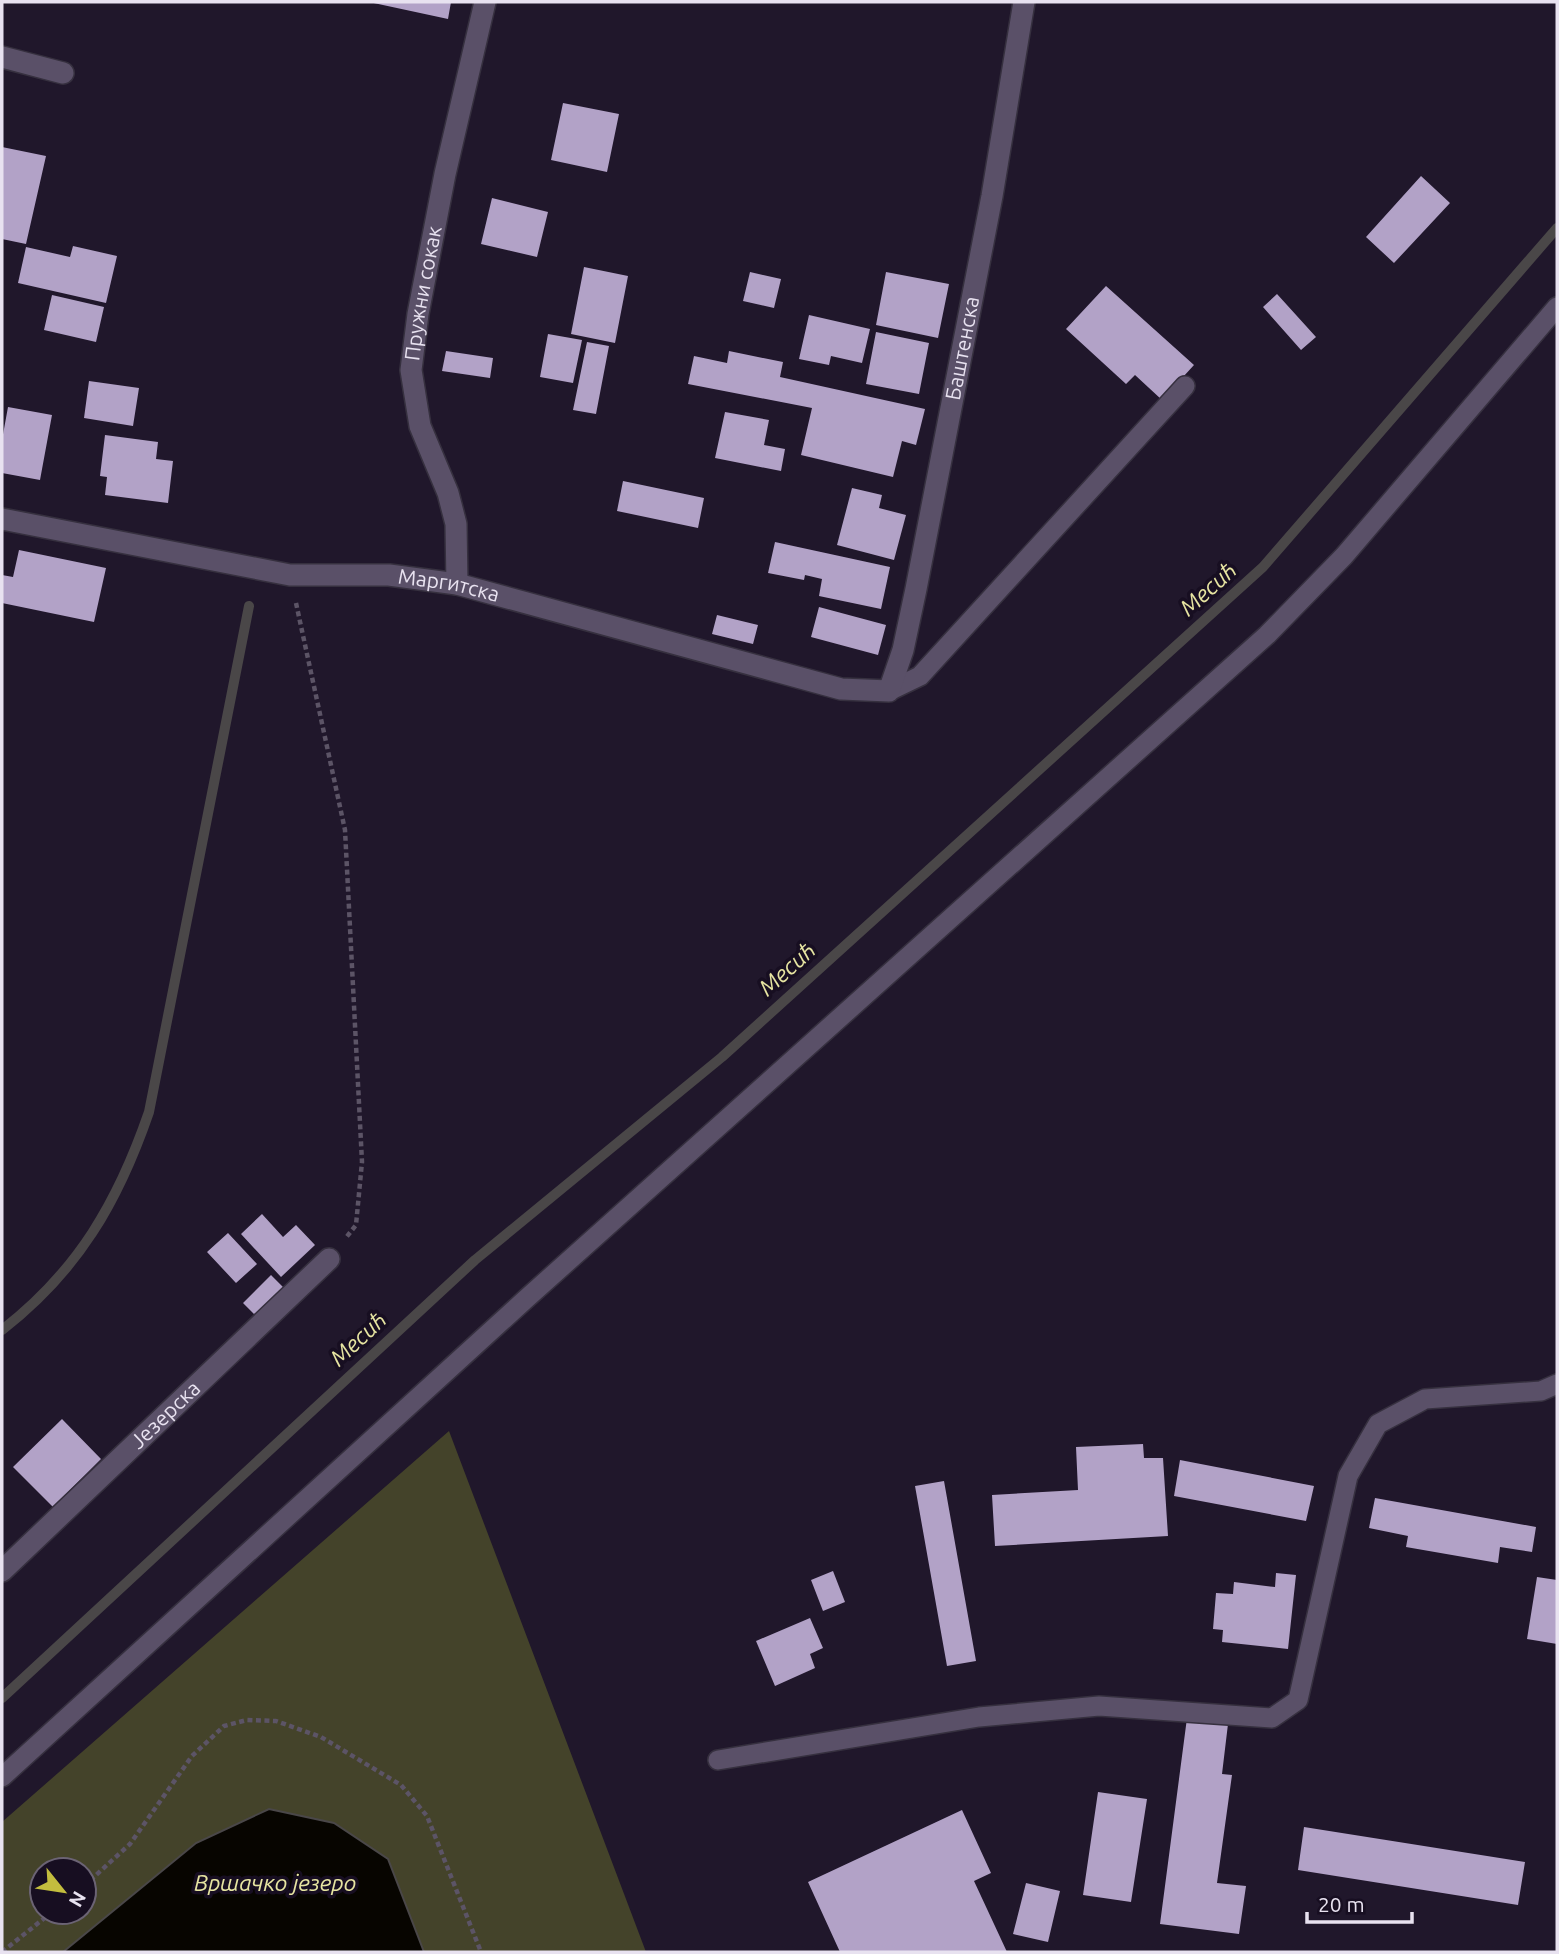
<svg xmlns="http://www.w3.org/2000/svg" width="1559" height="1954" viewBox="0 0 1559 1954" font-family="Ubuntu,sans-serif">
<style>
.green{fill:#44432a;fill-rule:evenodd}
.water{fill:#070500;stroke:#4a4748;stroke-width:2}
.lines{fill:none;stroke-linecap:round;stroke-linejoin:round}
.stream{stroke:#4a4748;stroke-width:10}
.building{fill:#b2a2c7}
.lane-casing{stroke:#36303f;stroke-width:22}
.street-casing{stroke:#36303f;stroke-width:24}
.path{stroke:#5c5466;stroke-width:4.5;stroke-dasharray:5 3.5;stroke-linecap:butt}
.lane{stroke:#5a5068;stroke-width:19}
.street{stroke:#5a5068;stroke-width:21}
.labels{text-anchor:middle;stroke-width:7;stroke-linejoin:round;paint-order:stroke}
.street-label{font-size:21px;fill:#e8e2f0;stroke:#170e21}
.water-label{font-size:23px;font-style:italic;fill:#e7e5a2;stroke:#170e21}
</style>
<rect width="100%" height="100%" fill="#20172b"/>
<path class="green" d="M449 1431 646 1952H2V1822ZM42 1870H84V1912H42Z"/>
<path class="water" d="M269 1809 334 1823 388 1859 424 1952H63L196 1843Z"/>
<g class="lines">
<path class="stream" d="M2 1330C78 1271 118 1202 149 1112L249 606
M2 1698 475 1260 722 1057 1263 567 1557 228"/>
</g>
<path class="building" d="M369 2H451L448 19Z
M563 103 619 114 607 172 551 160Z
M2 147 46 156 26 244 2 239Z
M1421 176 1450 203 1394 263 1366 237Z
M492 198 548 212 537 257 481 244Z
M73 246 117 256 106 303 18 283 26 247 70 257Z
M584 267 628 276 615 343 571 334Z
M750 272 781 279 774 308 743 301Z
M886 272 949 284 938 338 876 325Z
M1106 286 1194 365 1162 400 1135 375 1126 384 1066 329Z
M1277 294 1316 337 1301 350 1263 307Z
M52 295 104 307 96 342 44 330Z
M809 315 870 329 862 363 831 356 829 365 799 359Z
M876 332 929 343 919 394 866 384Z
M548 334 582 340 573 383 540 377Z
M587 342 609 346 596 414 573 410Z
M446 351 493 358 490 378 442 371Z
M729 351 783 362 780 377 925 409 916 445 902 441 893 477 801 455 812 408 688 384 694 356 727 363Z
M89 381 139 388 133 426 84 418Z
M8 407 52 415 40 480 2 473V440Z
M725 412 769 420 764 445 785 449 781 471 715 458Z
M105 435 158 442 156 459 173 461 168 503 105 495 107 477 100 476Z
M623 481 704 498 698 528 617 511Z
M852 488 882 495 879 508 906 515 894 560 837 545Z
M775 542 890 567 881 609 819 596 822 579 805 575 804 580 768 573Z
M19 550 106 568 94 622 2 603V575L13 577Z
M819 607 886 625 878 655 811 637Z
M717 615 758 625 753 644 712 634Z
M262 1214 283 1237 296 1225 315 1245 281 1277 241 1234Z
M228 1233 257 1264 236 1283 207 1252Z
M271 1275 286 1290 258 1318 243 1303Z
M62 1419 101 1459 53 1507 13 1467Z
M1143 1444 1144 1458H1163L1168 1536 995 1546 992 1495 1078 1490 1076 1447Z
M1180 1460 1314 1486 1306 1521 1174 1496Z
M944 1481 976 1661 947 1666 915 1486Z
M1375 1498 1536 1527 1532 1552 1500 1547 1498 1563 1406 1547 1408 1536 1369 1528Z
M833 1571 845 1602 823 1611 811 1580Z
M1276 1573 1296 1575 1288 1649 1222 1642 1223 1630 1213 1629 1216 1593 1233 1594 1234 1582 1275 1587Z
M1537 1577 1557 1580V1644L1527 1639Z
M810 1618 823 1648 810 1654 815 1668 775 1686 756 1641Z
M1187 1718 1228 1724 1222 1774 1232 1775 1217 1883 1246 1886 1239 1934 1160 1924Z
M1098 1792 1147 1799 1131 1902 1083 1895Z
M962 1810 991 1873 974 1881 1007 1952H840L808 1882Z
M1304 1827 1525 1862 1518 1905 1298 1870Z
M1026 1883 1060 1891 1048 1942 1013 1934Z"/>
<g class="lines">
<defs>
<path id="lane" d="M889 691 920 676 1185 386
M718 1760 979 1717 1099 1706 1272 1718 1298 1700 1348 1476 1378 1424 1425 1399 1541 1391 1557 1384
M2 1777 527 1298 1267 635 1344 556 1557 307"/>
<g id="street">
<path d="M2 57 63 73"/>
<path id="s1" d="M2 519 290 575H389L457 584 841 689 889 691 903 650 916 589 992 196 1024 2"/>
<path id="s2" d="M457 584 456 524 448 493 420 426 411 370 418 314 445 174 485 2"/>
<path id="s3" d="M2 1571 329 1259"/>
</g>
</defs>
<use href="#lane" class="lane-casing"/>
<use href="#street" class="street-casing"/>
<path class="path" d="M296 603 345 830 362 1162 356 1225 345 1239
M84 1886 130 1844 192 1756 224 1726 247 1720 276 1721 321 1737 401 1785 427 1816 481 1952
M2 1952 52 1912"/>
<use href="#lane" class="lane"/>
<use href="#street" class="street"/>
</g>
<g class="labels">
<g class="street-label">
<text dy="7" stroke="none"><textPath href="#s2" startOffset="299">Пружни сокак</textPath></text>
<text dy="7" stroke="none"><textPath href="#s1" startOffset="1258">Баштенска</textPath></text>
<text dy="7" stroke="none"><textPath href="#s1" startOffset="453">Маргитска</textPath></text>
<text dy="7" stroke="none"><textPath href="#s3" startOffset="226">Језерска</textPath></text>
</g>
<g class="water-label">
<text transform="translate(1208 589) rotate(-42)" y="8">Месић</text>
<text transform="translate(787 969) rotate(-42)" y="8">Месић</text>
<text transform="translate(358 1339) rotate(-43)" y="8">Месић</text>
<text x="275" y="1891">Вршачко језеро</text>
</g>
</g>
<rect width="1559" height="1954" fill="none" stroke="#e8e2f0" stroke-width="7"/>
<g transform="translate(63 1891) rotate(120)"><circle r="33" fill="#170e21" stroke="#6b6374" stroke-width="2"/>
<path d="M0-5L12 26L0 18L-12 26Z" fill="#c3bd3e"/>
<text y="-10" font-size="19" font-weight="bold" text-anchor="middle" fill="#e8e2f0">N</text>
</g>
<path d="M1307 1912v10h105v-10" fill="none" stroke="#e8e2f0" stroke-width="3.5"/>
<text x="1318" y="1912" font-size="21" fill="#e8e2f0" stroke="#170e21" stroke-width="5" paint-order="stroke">20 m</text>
</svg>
